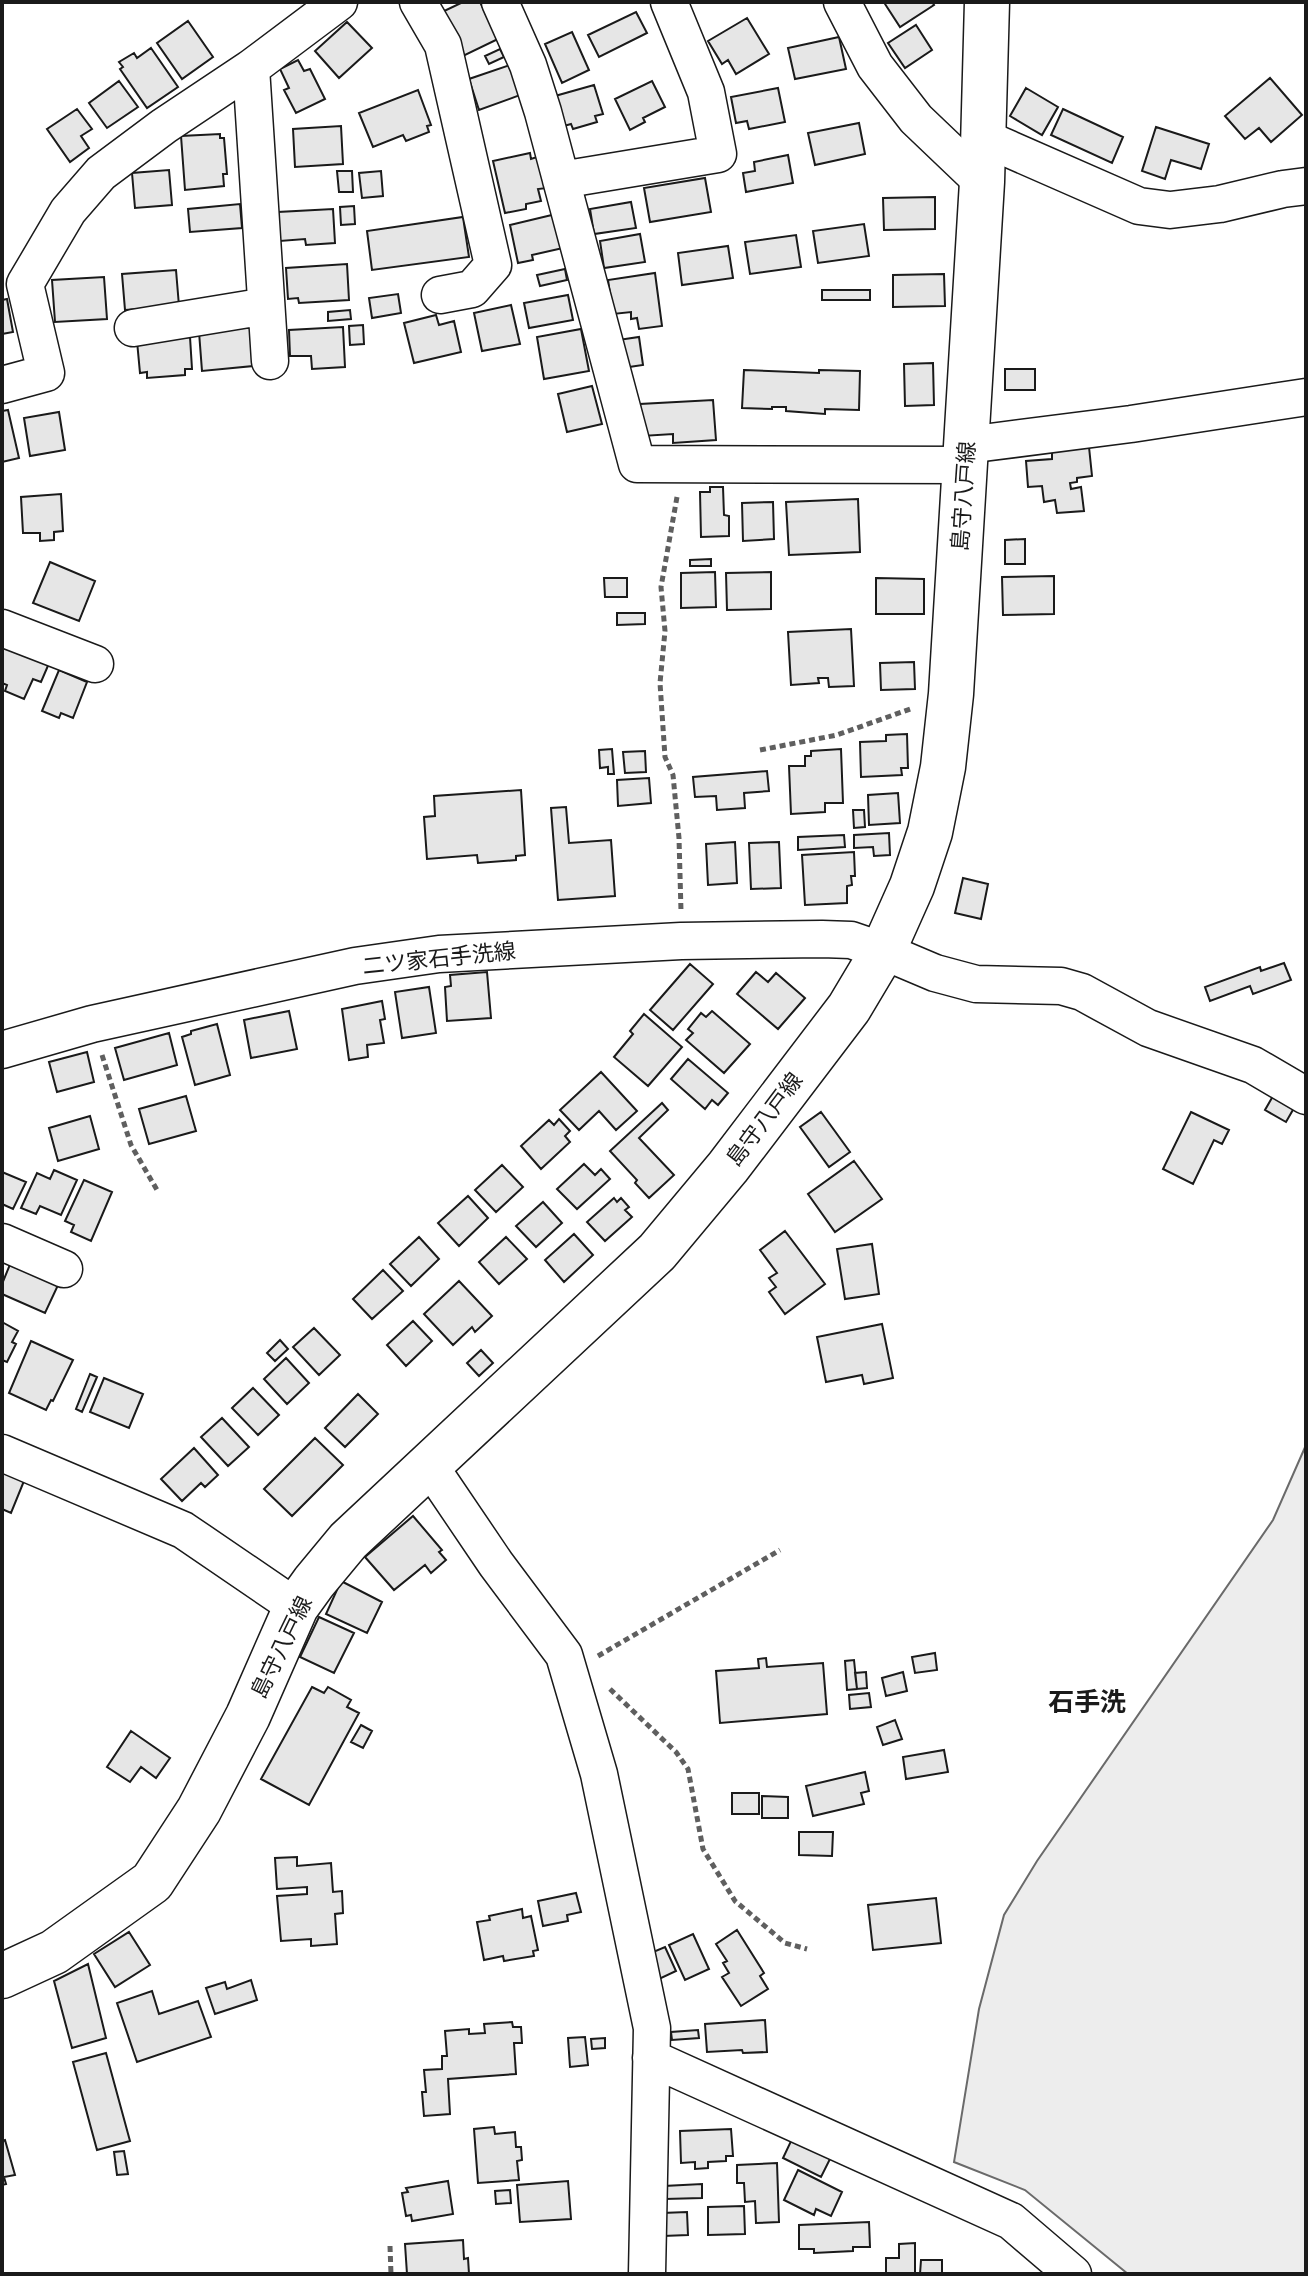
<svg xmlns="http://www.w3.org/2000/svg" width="1308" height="2276" viewBox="0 0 1308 2276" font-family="'Fira Sans Condensed','Noto Sans JP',sans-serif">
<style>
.built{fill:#ededed;stroke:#6a6a6a;stroke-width:2}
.building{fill:#e6e6e6;stroke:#1a1a1a;stroke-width:2}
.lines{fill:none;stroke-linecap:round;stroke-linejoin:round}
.minor-casing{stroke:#1a1a1a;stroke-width:39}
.major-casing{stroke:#1a1a1a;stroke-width:47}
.path{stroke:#5f5f5f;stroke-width:5;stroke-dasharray:6 4;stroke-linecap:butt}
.minor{stroke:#fff;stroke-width:36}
.major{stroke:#fff;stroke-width:44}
.labels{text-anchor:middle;stroke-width:6;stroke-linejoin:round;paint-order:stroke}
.street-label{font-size:22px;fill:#1a1a1a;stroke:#fff}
.quarter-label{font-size:26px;font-weight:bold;fill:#1a1a1a;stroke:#fff}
</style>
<rect width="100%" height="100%" fill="#fff"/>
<path class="built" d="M1306 1445V2274H1128L1025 2190 954 2162 979 2009 1004 1915 1037 1861 1273 1520Z"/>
<path class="building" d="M463 2H480L498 39 463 56 442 12Z
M887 2H932L934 5 900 27 885 4Z
M636 12 647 33 599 57 588 35Z
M747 18 769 54 736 74 728 60 722 64 708 41Z
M188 21 213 57 182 79 157 43Z
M347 22 372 48 339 78 315 51Z
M916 25 932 50 905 68 888 43Z
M572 32 589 70 562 83 545 44Z
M839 37 846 69 795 79 788 48Z
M151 48 178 87 147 108 120 69 123 67 119 62 134 53 137 58Z
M500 49 504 57 489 64 485 56Z
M298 60 304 71 310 69 325 99 296 113 284 90 289 88 280 69Z
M513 64 523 94 479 110 469 79Z
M1270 78 1302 115 1271 142 1259 128 1245 139 1225 116Z
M119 81 138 107 107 128 89 103Z
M652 81 665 107 643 118 645 122 630 130 615 99Z
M594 85 603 114 595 116 597 122 573 129 571 124 564 126 555 96Z
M778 88 785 122 749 129 747 121 736 123 731 97Z
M1026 88 1058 107 1042 135 1010 116Z
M418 90 431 125 427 126 429 132 406 141 403 135 373 147 359 113Z
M77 109 92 129 81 136 89 148 70 162 47 129Z
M1063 109 1123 137 1112 163 1051 135Z
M859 123 865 154 815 165 808 133Z
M341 126 343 164 295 167 293 129Z
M1156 127 1209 144 1201 169 1171 160 1165 179 1142 171Z
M220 134V138H224L227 174H223L224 186 185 190 181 136Z
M530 153 531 159 540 156 547 188 538 189 541 201 526 204V209L505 213 493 161Z
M788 155 793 183 746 192 743 173 755 171 754 162Z
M169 170 172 205 135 208 132 173Z
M337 171H352L353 192H339Z
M381 171 383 196 362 198 359 173Z
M705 178 711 212 650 222 644 188Z
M935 197V229L884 230 883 198Z
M631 202 636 228 594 234 590 209Z
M240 204 242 228 190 232 188 209Z
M354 206 355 224 341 225 340 207Z
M333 209 335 243 306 245 305 239 280 241 278 212Z
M556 214 563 248 532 255 533 260 518 263 510 225Z
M463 217 469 257 372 270 367 231Z
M864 224 869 256 818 263 813 231Z
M640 234 645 262 604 268 600 241Z
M796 235 801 267 750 274 745 242Z
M728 246 733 278 682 285 678 253Z
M347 264 349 300 299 303 298 298 288 299 286 268Z
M565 269 567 280 540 286 537 275Z
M176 270 179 306 125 310 122 274Z
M655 273 662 326 639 329 637 318 631 319V312L613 314 608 280Z
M944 274 945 306 893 307V275Z
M104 277 107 319 55 322 52 280Z
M822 290H870V300H822Z
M398 294 401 313 372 318 369 298Z
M568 295 573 320 529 328 524 303Z
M7 299 13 332 2 334V300Z
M511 305 520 344 482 351 474 313Z
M350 310 351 319 328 321V312Z
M436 315 439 325 454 321 461 352 414 363 404 323Z
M363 325 364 344 350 345 349 326Z
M250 327 253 366 202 371 199 332Z
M343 327 345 367 312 369 311 356H290L289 330Z
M581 329 589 371 544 379 537 337Z
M190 337 192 369H185V375L147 378V372L140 373 137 341Z
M639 337 643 365 622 368 618 340Z
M933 363 934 405 905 406 904 364Z
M1005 369H1035V390H1005Z
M744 370 819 373V370L860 371 859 410 825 409V414L786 411V407H772V409L742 408Z
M592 386 602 424 567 432 558 394Z
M713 400 716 440 673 443V434L642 436 640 404Z
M8 410 19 458 2 462V411Z
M59 412 65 450 30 456 24 418Z
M1089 447 1092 476 1077 478V482L1070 483 1071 489 1081 487 1084 511 1057 513 1055 500 1044 502 1042 486 1028 487 1026 461 1052 459V451Z
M710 487H723L724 515 729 516V536L701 537 700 492H710Z
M61 494 63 531 54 532V540L40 541V533H23L21 497Z
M858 499 860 552 789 555 786 502Z
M773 502 774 539 743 541 742 503Z
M1025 539V564H1005V540Z
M711 559V566H690V560Z
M50 562 95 581 79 621 33 603Z
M715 572 716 607 681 608V573Z
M771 572V609L727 610 726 573Z
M1054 576V614L1003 615 1002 577Z
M604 578H627V597H605Z
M876 578 924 579V614H876Z
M617 613H645V624L617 625Z
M851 629 854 686 829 687 828 678H818L819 683 791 685 788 632Z
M2 646 50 661 41 682 33 679 24 699 5 691 7 685 2 683Z
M914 662 915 689 881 690 880 663Z
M59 670 87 682 73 718 61 713 59 718 42 711Z
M907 734 908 768H901L902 775 861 777 860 742 886 741V735Z
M612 749 614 774H608V767L600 768 599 750Z
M841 749 843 803H825V812L791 814 789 766H805V756H811V751Z
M645 751 646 772 625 773 623 752Z
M767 771 769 791 744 793 745 808 717 810 716 796 695 797 693 777Z
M649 778 651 803 618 806 617 780Z
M521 790 525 855 516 856V860L478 863 477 855 427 859 424 817 435 816 434 796Z
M898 793 900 823 869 825 868 795Z
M566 807 569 843 611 840 615 896 558 900 551 808Z
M853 810H864L865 827 854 828Z
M889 833 890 855 874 856 873 847 854 848V835Z
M844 835 845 847 798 850V837Z
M735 842 737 883 708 885 706 844Z
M779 842 781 888 751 889 749 843Z
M854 852 855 876H851L852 885 847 886V903L805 905 802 855Z
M963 878 988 884 981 919 955 913Z
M1284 963 1291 980 1253 994 1250 986 1210 1001 1205 987 1260 967 1261 971Z
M690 964 713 984 673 1030 650 1010Z
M487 972 491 1018 447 1021 445 987 451 986 450 975Z
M756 972 768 982 776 973 805 998 778 1029 737 994Z
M429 987 436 1033 402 1038 395 992Z
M382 1001 385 1019 380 1020 384 1043 367 1045 368 1057 349 1060 342 1009Z
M289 1011 297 1049 251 1058 244 1020Z
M712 1011 750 1044 724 1073 686 1040 693 1033 688 1029 701 1013 706 1017Z
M644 1014 682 1047 648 1086 614 1057 633 1034 630 1031Z
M217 1024 230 1075 195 1085 182 1037 191 1034V1031Z
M169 1033 177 1065 124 1080 115 1048Z
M87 1052 94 1082 57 1092 49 1062Z
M688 1059 728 1093 718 1105 712 1100 705 1109 671 1079Z
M601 1072 637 1111 616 1130 599 1111 579 1130 560 1110Z
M186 1096 196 1131 149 1144 139 1109Z
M1273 1096 1294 1108 1286 1122 1265 1110Z
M662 1103 668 1110 639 1138 674 1175 649 1198 635 1183 637 1180 610 1151Z
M821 1112 850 1152 829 1167 800 1127Z
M1191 1112 1229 1130 1222 1144 1214 1140 1193 1184 1163 1169Z
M90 1116 99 1149 58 1161 49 1128Z
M559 1119 570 1131 565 1136 570 1142 541 1169 521 1146 549 1120 554 1125Z
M854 1161 882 1199 835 1232 808 1194Z
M584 1164 595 1175 601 1169 610 1179 577 1209 557 1189Z
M502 1165 523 1187 496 1212 475 1190Z
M54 1170 77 1180 61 1215 40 1206 36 1214 21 1208 37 1173 50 1179Z
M2 1172 26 1182 13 1209 2 1204Z
M84 1180 112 1192 91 1241 71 1232 74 1225 65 1221Z
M468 1196 488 1218 459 1246 438 1223Z
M614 1198 617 1202 621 1198 629 1207 625 1210 632 1217 605 1241 587 1222Z
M543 1202 562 1223 536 1247 516 1226Z
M785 1231 825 1284 785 1314 769 1292 776 1287 769 1278 777 1273 760 1250Z
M574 1234 593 1255 564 1282 545 1260Z
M419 1237 439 1259 411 1286 390 1264Z
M506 1237 527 1259 499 1284 479 1262Z
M872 1244 879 1294 845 1299 837 1249Z
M11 1262 59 1283 45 1313 2 1294V1284Z
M383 1270 403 1291 372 1319 353 1299Z
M459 1281 492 1316 475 1332 472 1327 453 1345 424 1314Z
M413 1321 432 1341 406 1366 387 1345Z
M2 1322 18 1331 12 1342 16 1344 7 1362 2 1360Z
M882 1324 893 1378 864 1384 862 1375 826 1382 817 1337Z
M314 1328 340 1355 319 1375 293 1347Z
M280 1340 288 1349 275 1361 267 1353Z
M31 1341 73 1360 53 1401 51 1400 46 1410 9 1393Z
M481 1350 493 1363 479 1376 467 1363Z
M286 1358 309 1383 287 1404 264 1379Z
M90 1374 97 1377 82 1412 76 1409Z
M104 1378 143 1394 129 1428 90 1412Z
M253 1388 279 1415 258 1435 232 1408Z
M358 1394 378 1414 345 1447 325 1428Z
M222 1418 249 1447 228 1466 201 1437Z
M315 1438 343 1465 292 1516 264 1489Z
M194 1448 218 1475 205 1487 201 1483 182 1501 161 1479Z
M2 1471 24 1481 11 1513 2 1509Z
M413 1516 442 1550 439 1552 446 1560 431 1573 425 1565 394 1590 365 1557Z
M341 1581 382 1602 367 1633 326 1614Z
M319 1617 354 1633 334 1673 300 1657Z
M935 1653 937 1670 915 1673 912 1657Z
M766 1658 767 1667 823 1663 827 1714 720 1723 716 1671 759 1668 758 1659Z
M854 1660 857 1689 847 1690 845 1661Z
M866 1672 867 1688 857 1689 855 1673Z
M903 1672 907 1691 886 1696 882 1678Z
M312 1687 324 1693 328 1687 351 1700 347 1707 359 1713 309 1805 261 1779Z
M869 1693 871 1707 850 1709 849 1695Z
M895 1720 902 1739 883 1745 877 1727Z
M361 1725 372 1731 363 1748 351 1742Z
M131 1731 170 1758 156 1778 141 1767 130 1782 107 1767Z
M944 1750 948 1772 906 1779 903 1757Z
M865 1772 869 1791 861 1793 864 1804 813 1816 806 1786Z
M732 1793H759V1814H732Z
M762 1796 788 1797V1818H762Z
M799 1832H833L832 1856 799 1855Z
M297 1857V1866L331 1863 333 1892 342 1891 343 1913 335 1914 337 1944 311 1946V1939L281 1941 277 1896 307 1894V1887L277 1889 275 1858Z
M576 1893 581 1912 567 1915 568 1921 543 1926 538 1901Z
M936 1898 941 1943 873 1950 868 1905Z
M522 1909 523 1918 531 1916 538 1950 533 1951 534 1956 504 1961 503 1956 484 1960 477 1922 490 1920 489 1916Z
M737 1930 764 1973 760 1976 768 1989 741 2006 722 1977 729 1973 723 1963 727 1961 716 1944Z
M129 1932 150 1965 115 1987 94 1954Z
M693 1934 709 1969 685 1980 669 1945Z
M665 1947 676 1971 657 1980 646 1955Z
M88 1964 106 2038 72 2048 54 1981Z
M251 1980 257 2000 215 2014 206 1988 225 1982 227 1989Z
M152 1991 159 2014 198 2001 211 2037 137 2062 117 2003Z
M765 2020 767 2052 743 2053 742 2050 707 2052 705 2024Z
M512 2022 513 2027H521L522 2043H514L516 2074 448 2079 450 2114 424 2116 422 2092H426L424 2070 442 2069V2056H447L445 2031 469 2029V2034L485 2033 484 2024Z
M698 2030 699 2038 672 2040 671 2032Z
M585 2037 588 2065 570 2067 568 2038Z
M605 2038V2048L592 2049 591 2039Z
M106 2053 130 2141 97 2150 73 2062Z
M494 2127 495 2134 515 2132 516 2147H521L522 2160 517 2161 519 2180 478 2183 474 2129Z
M731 2129 733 2156H726V2161L708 2162V2168L695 2169V2162L681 2163 680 2131Z
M792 2139 831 2157 821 2177 783 2158Z
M5 2140 15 2175 4 2177 6 2184 2 2185V2141Z
M124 2151 128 2174 117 2175 114 2152Z
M777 2163 779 2222 756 2223 755 2201 745 2202 744 2183H737V2165Z
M798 2170 842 2192 831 2216 816 2209 814 2215 784 2200Z
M448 2181 453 2214 412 2221 411 2215 406 2216 402 2193 408 2192 406 2188Z
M568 2181 571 2219 520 2222 517 2185Z
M702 2184V2198L665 2199 664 2186Z
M510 2190 511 2203 496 2204 495 2191Z
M744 2206 745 2234 708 2235V2207Z
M687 2212 688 2235 663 2236 662 2213Z
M869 2222 870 2247H853V2251L814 2253V2249H799V2225Z
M463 2240 464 2259 468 2258 469 2274H407L405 2244Z
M915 2243V2274H886V2258H899V2244Z
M921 2260H942V2274H920Z"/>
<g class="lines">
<defs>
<path id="minor" d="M418 2 443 45 493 265 472 289 440 295
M500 2 528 65 543 112 637 464 965 465
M842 2 875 66 916 119 982 182
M251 68 270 361
M984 138 1139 206 1170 210 1220 204 1283 189 1306 186
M561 180 718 154 706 92 669 2
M133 328 266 306
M2 385 46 373 25 284 68 211 101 173 164 126 251 68 339 2
M967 445 1131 424 1306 397
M2 628 95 664
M2 1050 92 1024 355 966 439 954 681 941 822 939 851 940 883 951 935 973 976 984 1061 986 1082 992 1148 1028 1253 1065 1306 1096
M2 1242 64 1269
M2 1453 183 1530 296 1607
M429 1465 496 1564 564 1655 599 1774 652 2028 647 2274
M651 2058 1011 2221 1073 2274"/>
<path id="major" d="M2 1976 54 1952 152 1882 199 1810 248 1716 296 1607 314 1582 348 1541 657 1252 728 1167 849 1008 883 951 912 886 930 832 943 767 951 694 982 182 987 2"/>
</defs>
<use href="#minor" class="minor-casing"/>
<use href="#major" class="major-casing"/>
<path class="path" d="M677 497 661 587 665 631 660 683 665 757 673 775 679 838 681 911
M760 750 837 735 913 708
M102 1055 131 1145 157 1190
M598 1656 780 1550
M610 1689 676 1752 688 1769 703 1849 735 1901 785 1943 807 1949
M390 2246 391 2274"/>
<use href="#minor" class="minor"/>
<use href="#major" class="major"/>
</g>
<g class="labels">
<g class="street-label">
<text transform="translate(963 496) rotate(-86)" y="8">島守八戸線</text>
<text transform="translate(439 958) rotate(-6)" y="8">二ツ家石手洗線</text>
<text transform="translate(764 1119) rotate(-53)" y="8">島守八戸線</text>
<text transform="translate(281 1647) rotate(-64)" y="8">島守八戸線</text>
</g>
<g class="quarter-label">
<text x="1087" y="1711">石手洗</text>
</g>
</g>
<rect width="1308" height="2276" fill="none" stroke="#1a1a1a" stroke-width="8"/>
</svg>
